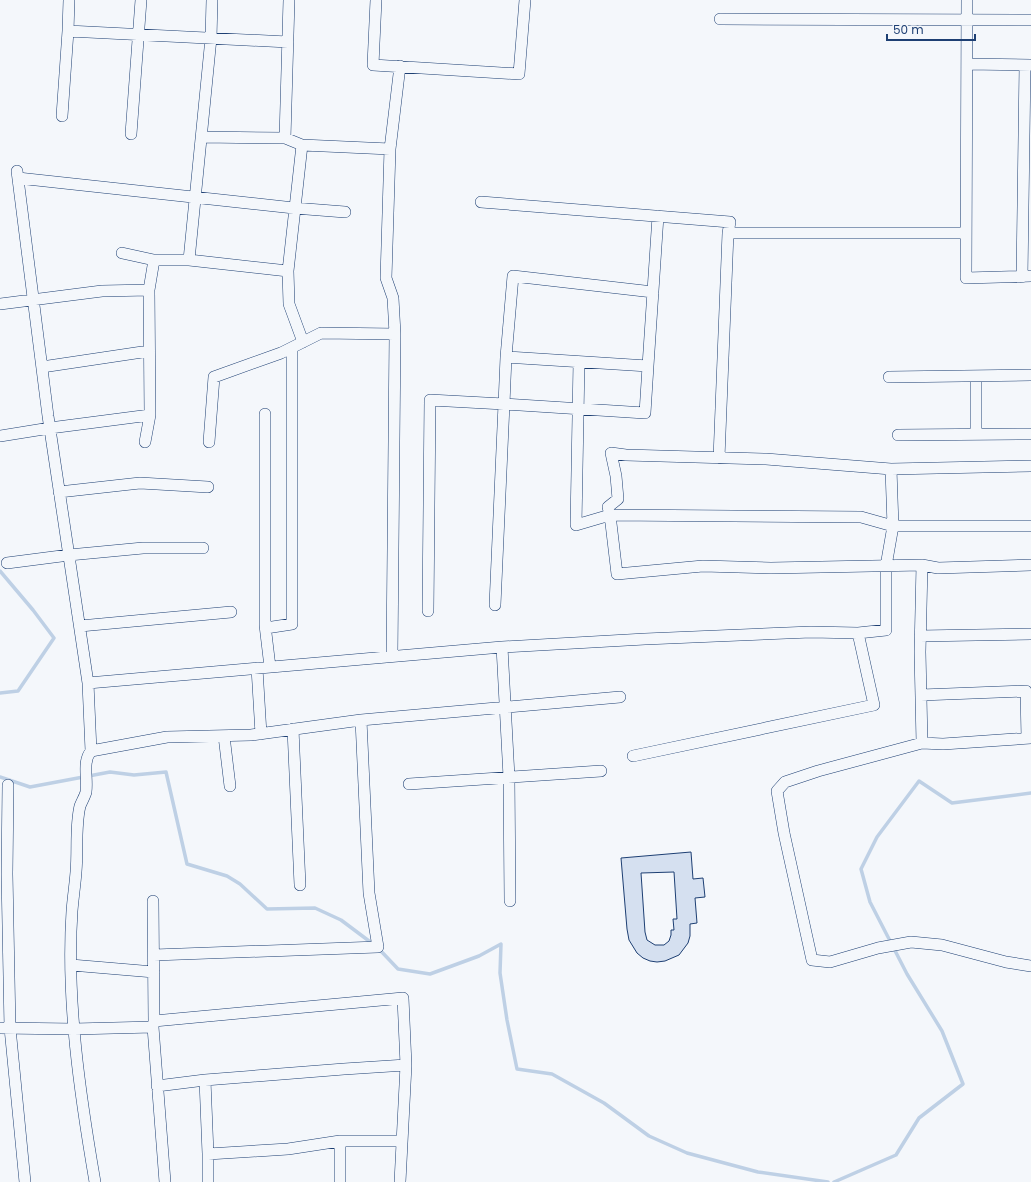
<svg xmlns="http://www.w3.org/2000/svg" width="1031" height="1182" viewBox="0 0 1031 1182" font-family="Poppins,sans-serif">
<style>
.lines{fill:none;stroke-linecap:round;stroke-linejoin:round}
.stream{stroke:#bed0e5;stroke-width:3.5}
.building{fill:#d5e0f0;stroke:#1d3f73;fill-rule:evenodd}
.minor-casing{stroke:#1d3f73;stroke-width:12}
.minor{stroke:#f4f7fb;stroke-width:11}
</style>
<rect width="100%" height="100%" fill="#f4f7fb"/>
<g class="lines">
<path class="stream" d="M0 571 33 610 54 638 18 691 0 693
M0 777 30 787 110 772 134 775 166 772 187 864 227 876 240 884 267 909 315 908 341 920 373 944
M379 949 398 969 430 974 479 956 501 944 500 973 507 1020 517 1069 552 1074 604 1103 649 1136 687 1153 758 1172 828 1182
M834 1182 896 1155 919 1118 963 1084 942 1031 907 974 870 902 861 869 877 837 919 781 952 803 1031 793"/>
</g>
<path class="building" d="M691 852 693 879 703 878 705 897 695 898 697 923 690 924V936L688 943 679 955 665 961 657 962 650 961 643 958 637 953 629 940 627 929 621 858ZM674 872 677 919H673L674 930H671V935L669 941 664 945H655L647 940 645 932 641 873Z"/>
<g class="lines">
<defs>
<path id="minor" d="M376 0 373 65 519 74 525 0
M967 0 966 278 1031 276
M720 19 1031 20
M68 31 288 42
M967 64 1031 65
M62 116 68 31 69 0
M131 134 141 0
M202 137 285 138 302 145 390 149
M285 138 289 0
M302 145 288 271 289 304 303 342
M17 171 48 416 88 683
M18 178 294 208 345 212
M481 202 730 222 728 233
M122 253 154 260H189L288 271
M189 260 211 38 212 0
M1022 277 1025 65
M0 304 102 291 149 290
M506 357 648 366 658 216
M579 362 576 525 610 515 608 507 618 499 616 476 611 453 626 455 766 459 891 469
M42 367 149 351
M889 377 1031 375
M265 414V625L270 667
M976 434V376
M898 435 1031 434
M0 436 50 428 150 415
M145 442 150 415 149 290 154 260
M209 442 214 377 281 353 321 333 395 334
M719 458 728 233H966
M59 492 140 483 208 487
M7 563 69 555 143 548H203
M922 565 771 568 703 566 617 574 610 515 861 517 893 526H1031
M495 605 504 404 645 413 648 366
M428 611 430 400 504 404 506 357 513 276 653 292
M80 626 231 612
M266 628 292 624V348
M920 636 1031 634
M502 647 509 777 510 901
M392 656 395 334 393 298 386 278 390 149 400 66
M257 668 261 734
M921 695 1026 691 1027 738
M293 729 300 885
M224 736 230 786
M1031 738 943 744 922 743 818 771 785 782 777 791 784 833 812 960 830 962 878 948 911 942 942 945 1006 962 1031 966
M922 743 920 652 922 565 938 568 1031 565
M91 751 167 737 251 735 361 720 620 697
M633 756 874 705 858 633
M409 784 601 771
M8 785 7 874 10 1028 25 1182
M153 901 154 1021 153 1027 165 1182
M154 955 378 947 369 893 361 720
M71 965 154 972
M154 1021 403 998 406 1065
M0 1028 74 1029 153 1027
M157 1086 205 1080
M340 1141H402
M208 1154V1182
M95 1182C80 1095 66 1000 72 911 73 898 75 885 76 872 78 850 75 827 80 806 82 801 85 796 86 792 88 778 82 762 91 751L88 683 502 647 645 639 811 632 858 633 886 630V566L893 526 891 469 1031 466
M340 1182V1141L288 1149 208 1154 205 1080 344 1069 406 1065 400 1182"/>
</defs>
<use href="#minor" class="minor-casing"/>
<use href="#minor" class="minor"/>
</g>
<path d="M887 34v6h88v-6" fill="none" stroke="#1d3f73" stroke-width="2"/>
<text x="893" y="34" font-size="12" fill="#1d3f73" stroke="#f4f7fb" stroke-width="3" paint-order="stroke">50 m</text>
</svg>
